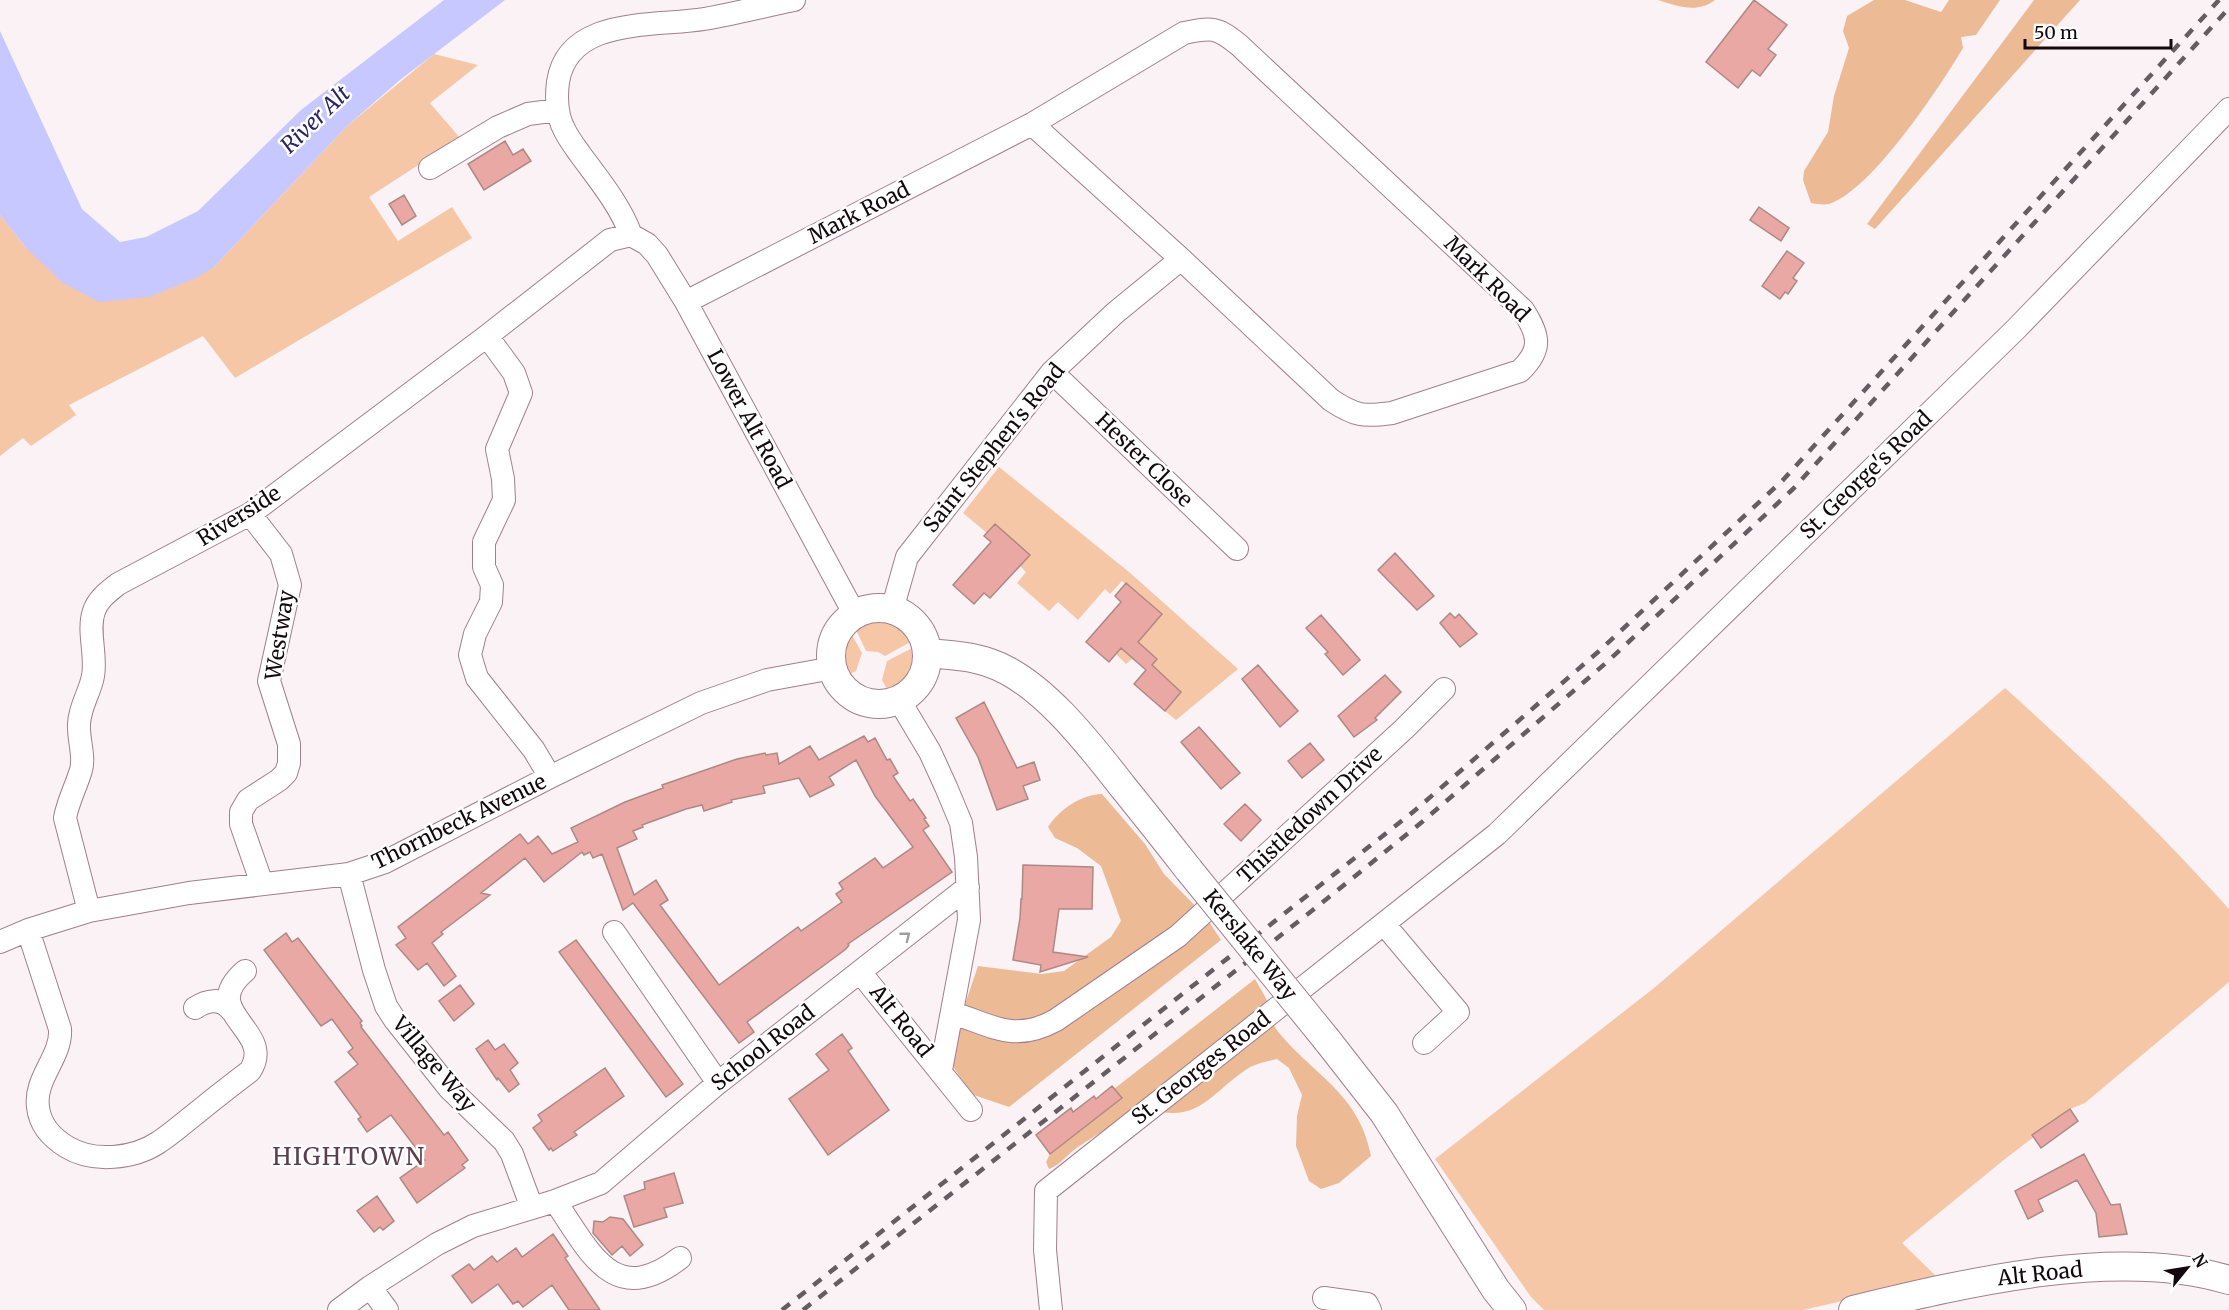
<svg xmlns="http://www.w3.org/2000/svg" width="2229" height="1310" viewBox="0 0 2229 1310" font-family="Merriweather,serif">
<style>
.green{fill:#f6c7a6}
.forest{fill:#edba96}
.water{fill:#c6c8ff}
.building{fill:#e9a8a4;stroke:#ae8885;stroke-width:1.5;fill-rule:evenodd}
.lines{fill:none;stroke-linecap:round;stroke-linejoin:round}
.minor-casing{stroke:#a17f8e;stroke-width:24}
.tertiary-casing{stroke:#a17f8e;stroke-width:30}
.minor{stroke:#fff;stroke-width:22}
.tertiary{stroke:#fff;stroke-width:28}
.rail{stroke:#665c61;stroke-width:4.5;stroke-dasharray:10 10;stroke-linecap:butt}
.tertiary-bridge-casing{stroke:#a17f8e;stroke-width:30;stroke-linecap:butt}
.tertiary-bridge{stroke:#fff;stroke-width:28}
.oneway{stroke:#a19c9e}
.labels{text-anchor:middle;stroke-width:5;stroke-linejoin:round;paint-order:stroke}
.street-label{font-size:21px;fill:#13080d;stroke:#fff}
.water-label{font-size:22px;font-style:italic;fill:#2c2564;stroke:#fff}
.quarter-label{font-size:24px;letter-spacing:1.5px;fill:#5c3e4c;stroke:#fff}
</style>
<rect width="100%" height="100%" fill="#faf2f5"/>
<path class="green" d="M434 54 478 65 430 103 460 138 369 197 398 241 452 207 472 238 235 378 203 336 69 405 76 415 31 446 23 438 0 456V215L27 249 214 267 347 126Z
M999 467 1129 572 1238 669 1176 720 1165 711 1181 692 1152 665 1157 658 1150 653 1140 665 1132 659 1126 664 1116 654 1144 622 1150 628 1161 614 1122 581 1110 594 1105 589 1078 620 1058 602 1049 611 1017 583 1026 572 1020 566 1029 555 995 524 987 533 963 513Z
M885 617C900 619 909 627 916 639L885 656 878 652 866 651 855 628 872 618Z
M851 633 862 653 856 671 850 674C843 660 842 646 851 633Z
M918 645C918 668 914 685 888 691L882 680 887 661Z
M2005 688C2083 758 2159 831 2229 909V982L2085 1103 2070 1109 2005 1159 1902 1243 1939 1279 1803 1310H1544L1531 1297 1435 1159 1654 988Z"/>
<path class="forest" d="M1658 0H1715C1697 14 1677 6 1658 0Z
M1874 0H1905L1941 12 1949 0H2000L1976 35 1961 37 1963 48C1940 87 1871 191 1829 204 1824 205 1816 204 1811 203L1803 180 1804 171 1828 132 1834 96 1849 48 1843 31 1847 16Z
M2034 0H2080L1875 229 1867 224Z
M1102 794 1145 844 1164 874 1206 917 1221 940 1009 1107 971 1094 954 1068 951 1052 955 1034 978 966 1042 974 1064 971 1111 937 1121 921 1101 866 1077 848 1055 838 1048 827C1060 809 1080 795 1102 794Z
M1255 979C1259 987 1265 995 1268 1003 1272 1012 1271 1022 1276 1029 1312 1075 1359 1092 1371 1156L1339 1183 1321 1189 1309 1181 1296 1146 1297 1116 1302 1095 1289 1068 1277 1059C1269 1061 1258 1063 1250 1067 1213 1090 1199 1125 1150 1109 1125 1120 1101 1131 1078 1147 1067 1154 1062 1164 1049 1169L1046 1162 1050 1154 1121 1099 1114 1089Z"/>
<path class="water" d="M444 0H505L400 80 347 126 214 267 196 278 149 297 99 302 63 283 27 249 0 215V31L82 209 120 242 146 237 198 211 301 110Z"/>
<path class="building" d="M1754 0 1787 25 1768 49 1776 55 1760 76 1752 70 1738 88 1706 62Z
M505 141 513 155 523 149 531 161 484 190 468 164Z
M404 195 416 216 402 225 389 204Z
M1759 207 1789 228 1781 241 1750 220Z
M1787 251 1804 263 1793 278 1797 281 1788 294 1785 292 1780 299 1762 286Z
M995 524 1030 555 990 598 984 593 974 604 953 585 991 542 984 536Z
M1395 553 1434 596 1417 610 1378 570Z
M1126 583 1162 614 1138 642 1157 659 1152 665 1181 692 1165 711 1134 684 1146 670 1121 648 1109 662 1086 642 1121 602 1115 596Z
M1450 613 1455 618 1459 614 1477 634 1460 647 1440 623Z
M1321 615 1360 660 1343 675 1325 654 1328 652 1306 628Z
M1258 665 1298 711 1280 727 1242 679Z
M1385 675 1401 692 1375 718 1377 720 1354 737 1338 716Z
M984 702 1017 768 1034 762 1040 780 1023 786 1028 799 997 810 978 757 956 718Z
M1199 727 1240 773 1221 789 1181 742Z
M864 736 868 742 875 738 887 760 890 759 898 773 893 776 910 801 913 799 926 818 924 819 929 826 923 830 952 872 848 944 849 945 846 949 747 1022 754 1032 739 1043 633 903 623 910 602 854 593 858 590 852 584 855 582 852 544 882 525 858 481 893 490 895 441 932 443 934 432 943 456 976 444 986 427 963 418 970 396 945 406 938 398 927 520 834 528 844 538 836 552 854 578 842 571 828 625 802 663 788 662 785 737 759 765 753 766 755 777 753 779 764 810 746 819 760ZM856 760 875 796 913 847 883 868 875 858 839 883 843 889 836 894 842 902 801 931 798 927 719 985 660 905 668 900 656 880 634 895 617 848 637 839 633 831 643 827 642 825 686 809 702 805 704 811 732 802 731 800 765 793 763 786 799 778 810 797 834 785 829 777Z
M1310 743 1324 760 1302 778 1288 761Z
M1245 804 1261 820 1241 841 1224 824Z
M1023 865 1093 867 1092 909H1059L1053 952 1088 957 1040 972 1041 965 1013 960 1020 918 1021 899H1022Z
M286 933 292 942 298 938 362 1021 360 1023 362 1026 361 1027 444 1135 448 1132 468 1160 462 1165 465 1168 417 1203 400 1178 425 1160 391 1115 367 1132 358 1119 361 1117 335 1082 358 1064 348 1052 353 1048 332 1019 321 1026 264 950Z
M576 940 683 1084 666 1097 559 952Z
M460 985 474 1004 454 1021 439 1001Z
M842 1034 852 1048 848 1051 889 1110 828 1155 789 1099 829 1070 816 1054Z
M488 1040 495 1050 504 1044 518 1063 510 1070 519 1084 509 1092 498 1078 497 1080 476 1049Z
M605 1068 624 1096 574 1132 577 1135 553 1151 551 1148 549 1150 533 1128 542 1121 538 1115Z
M1112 1086 1122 1098 1050 1154 1036 1135 1071 1108 1073 1112 1094 1096 1096 1099Z
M2070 1109 2078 1121 2041 1148 2032 1135Z
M2084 1154 2111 1205 2120 1204 2127 1234 2099 1237 2096 1213 2077 1180 2038 1200 2043 1211 2028 1219 2015 1191Z
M674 1173 683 1203 664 1208 667 1217 634 1227 624 1196 645 1189 644 1182Z
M377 1196 394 1221 383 1230 380 1227 374 1232 357 1211Z
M610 1217 623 1219 643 1245 630 1256 622 1246 612 1255 593 1233 594 1221 603 1222Z
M553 1234 568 1256 565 1258 600 1310H569L552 1285 523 1307 518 1301 513 1304 498 1284 472 1303 452 1276 469 1264 474 1270 492 1256 497 1262 516 1248 522 1257Z"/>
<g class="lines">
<defs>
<path id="minor" d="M430 168 498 127 528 114 558 110
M631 235 647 244 657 255 686 302 855 615
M631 235C620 205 599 180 580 154 575 147 569 139 565 131 557 117 556 98 558 82 568 16 655 27 704 19 734 14 764 6 794 0
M686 302 1032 124 1184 33C1212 27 1217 27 1239 45L1523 310C1539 335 1543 349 1520 371L1392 413C1364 417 1355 416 1331 400L1181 259 1032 124
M487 336 514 373 521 393 497 449 503 479 504 500 484 542V567L492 585 491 602 475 634 470 655 477 678 534 750 550 777
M1052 372 1237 549
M250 514 281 554 290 585 269 681 289 744V763L286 773 279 780 248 800 241 812V824L262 884
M892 610 907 557 1052 372 1115 313 1181 259
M899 700 930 752 946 787 961 823 966 857 969 920 941 1070
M349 874 374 970 386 1006 395 1020 449 1088 504 1141 512 1154 532 1208
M89 911 65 818C68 801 76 787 81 770 85 756 78 739 79 724 80 705 90 693 93 676 97 655 87 631 94 611 98 599 108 592 118 584L250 514 487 336 610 240 631 235
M1384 924 1458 1012 1424 1043
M28 930 60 1029C62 1057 34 1078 38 1107 40 1125 52 1138 67 1147 93 1163 134 1159 159 1142 173 1133 186 1121 199 1111 216 1097 233 1084 250 1071 277 1030 196 1013 245 971
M614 932 718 1083
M0 942 28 930 89 911 189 893 349 874 385 862 550 777 701 703 767 680 833 668
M860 972 971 1110
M195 1008C207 1000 221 997 231 1010
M953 1013C993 1026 1015 1043 1056 1020L1178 936 1404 729 1444 689
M555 1201C589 1250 613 1310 680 1258
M370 1287 387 1310
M1324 1298 1367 1304 1370 1310
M339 1310 370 1287 437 1244 473 1226 555 1201 601 1183 718 1083 968 887
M1051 1310 1045 1250 1046 1191 1497 834 2015 330 2229 109"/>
<path id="tertiary" d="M831 656a48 48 0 1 1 96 0a48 48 0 1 1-96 0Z
M927 653C949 655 970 656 990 663 1041 680 1091 746 1123 787 1145 814 1167 842 1189 870
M1327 1040 1384 1113 1496 1290 1512 1310
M1853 1310C1965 1283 2117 1246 2229 1280"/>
</defs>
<use href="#minor" class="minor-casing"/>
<use href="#tertiary" class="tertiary-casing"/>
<use href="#minor" class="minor"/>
<use href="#tertiary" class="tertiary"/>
<path class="rail" d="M782 1310 1413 812 1598 652 1783 480 2219 0
M803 1310 1318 906 1422 822 1607 662 1793 489 2229 8"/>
<defs>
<path id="tertiary-bridge" d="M1189 870 1327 1040"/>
</defs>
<use href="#tertiary-bridge" class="tertiary-bridge-casing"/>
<use href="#tertiary-bridge" class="tertiary-bridge"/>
</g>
<defs><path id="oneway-chevron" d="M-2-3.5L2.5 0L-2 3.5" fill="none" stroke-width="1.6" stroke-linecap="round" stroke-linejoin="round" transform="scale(1.5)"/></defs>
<use class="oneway" href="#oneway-chevron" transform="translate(906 936) rotate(-38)"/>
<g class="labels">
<g class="street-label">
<text transform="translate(859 213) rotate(-27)" y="7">Mark Road</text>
<text transform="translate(1487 279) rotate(45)" y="7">Mark Road</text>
<text transform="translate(749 419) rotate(62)" y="7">Lower Alt Road</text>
<text transform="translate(994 448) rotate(-51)" y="7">Saint Stephen's Road</text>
<text transform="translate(1144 460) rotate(44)" y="7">Hester Close</text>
<text transform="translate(1866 475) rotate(-44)" y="7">St. George's Road</text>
<text transform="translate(239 516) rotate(-32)" y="7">Riverside</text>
<text transform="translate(280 635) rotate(-81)" y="7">Westway</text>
<text transform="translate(1310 815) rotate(-43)" y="7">Thistledown Drive</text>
<text transform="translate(459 822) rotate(-26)" y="7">Thornbeck Avenue</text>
<text transform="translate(1250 945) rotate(51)" y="7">Kerslake Way</text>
<text transform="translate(901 1021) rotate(51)" y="7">Alt Road</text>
<text transform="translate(763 1048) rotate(-38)" y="7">School Road</text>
<text transform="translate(434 1064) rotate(50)" y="7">Village Way</text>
<text transform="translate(1201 1068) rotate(-38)" y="7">St. Georges Road</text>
<text transform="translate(2040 1274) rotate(-6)" y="7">Alt Road</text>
</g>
<g class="water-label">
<text transform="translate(315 119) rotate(-44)" y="8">River Alt</text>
</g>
<g class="quarter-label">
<text x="349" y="1165">HIGHTOWN</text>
</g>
</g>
<g transform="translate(2187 1268) rotate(60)" stroke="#ffffff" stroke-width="4.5" paint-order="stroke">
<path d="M0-4.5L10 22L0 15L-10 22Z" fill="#13080d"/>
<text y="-9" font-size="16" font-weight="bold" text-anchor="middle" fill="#13080d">N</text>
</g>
<path d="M2025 39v9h146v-9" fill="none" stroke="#13080d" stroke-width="3"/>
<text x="2034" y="39" font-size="18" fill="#13080d" stroke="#ffffff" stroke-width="4.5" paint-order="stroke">50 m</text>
</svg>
